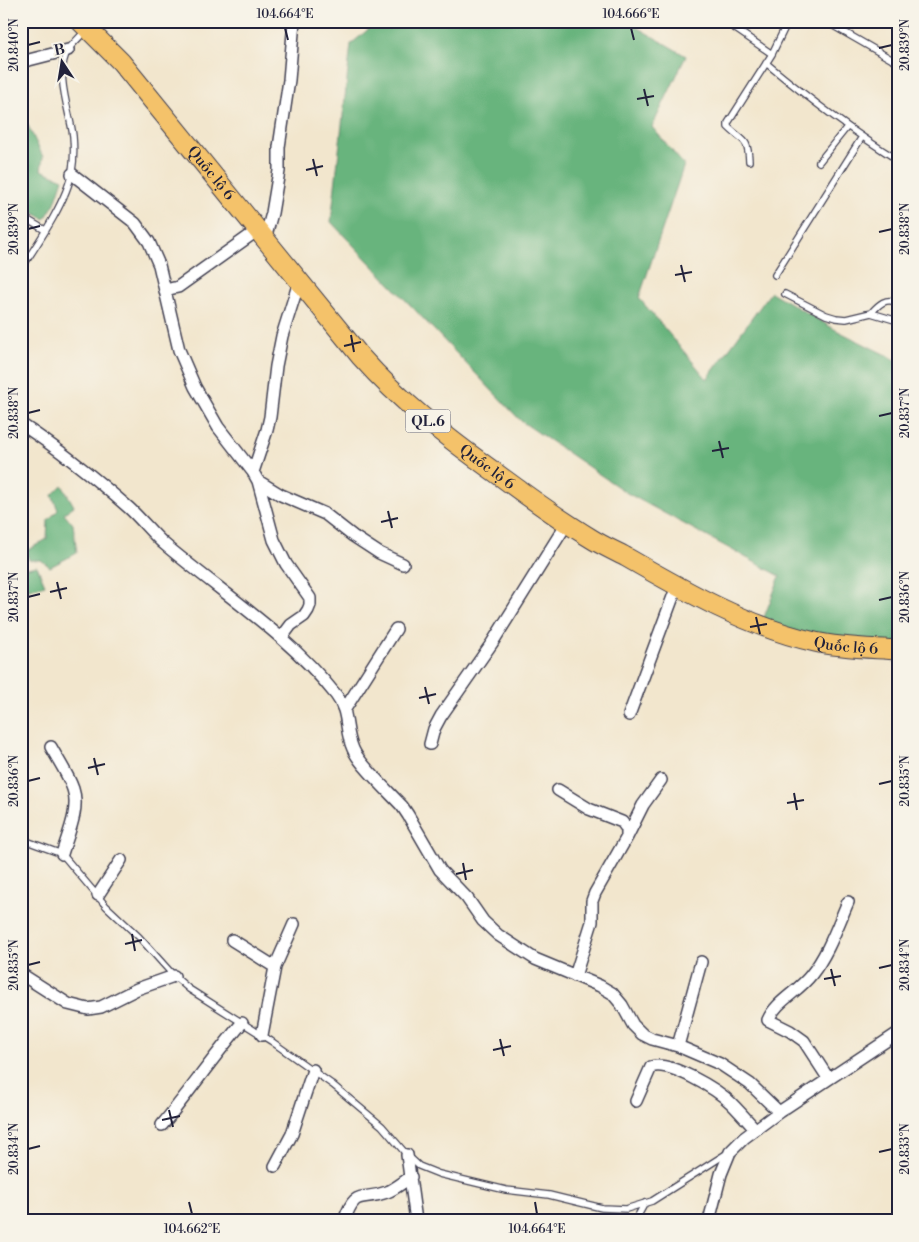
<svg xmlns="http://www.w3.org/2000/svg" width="919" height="1242" viewBox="0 0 919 1242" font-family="'Libre Bodoni',serif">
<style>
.forest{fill:#68b47d;stroke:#456b5c}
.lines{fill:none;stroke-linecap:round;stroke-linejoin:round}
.service-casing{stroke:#413f51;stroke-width:8}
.minor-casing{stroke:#413f51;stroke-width:14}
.trunk-casing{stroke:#413f51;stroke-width:21}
.service{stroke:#fff;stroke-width:5.5}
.minor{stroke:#fff;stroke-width:11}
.trunk{stroke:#f4c26a;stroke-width:19}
.ticks{fill:none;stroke:#22223b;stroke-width:2}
.labels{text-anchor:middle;stroke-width:4;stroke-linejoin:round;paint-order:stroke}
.shield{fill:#f7f3e8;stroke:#62616f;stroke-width:1}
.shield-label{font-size:14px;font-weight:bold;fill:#22223b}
.street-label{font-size:15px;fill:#22223b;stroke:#f7f3e8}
.neatline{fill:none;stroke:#22223b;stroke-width:2}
.ticks-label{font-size:12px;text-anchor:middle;fill:#22223b}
</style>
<rect width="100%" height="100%" fill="#f7f3e8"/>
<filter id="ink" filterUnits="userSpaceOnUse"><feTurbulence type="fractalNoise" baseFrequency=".02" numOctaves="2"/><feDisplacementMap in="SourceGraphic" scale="10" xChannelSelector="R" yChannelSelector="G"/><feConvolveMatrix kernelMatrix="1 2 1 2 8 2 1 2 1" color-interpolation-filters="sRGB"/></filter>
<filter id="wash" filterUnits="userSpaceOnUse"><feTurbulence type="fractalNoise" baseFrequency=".0096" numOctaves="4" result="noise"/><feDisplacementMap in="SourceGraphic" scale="20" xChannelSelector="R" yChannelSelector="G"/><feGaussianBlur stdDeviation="1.12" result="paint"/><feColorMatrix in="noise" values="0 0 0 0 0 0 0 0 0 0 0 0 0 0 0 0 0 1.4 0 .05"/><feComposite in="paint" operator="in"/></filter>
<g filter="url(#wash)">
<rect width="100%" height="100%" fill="#f2e6cd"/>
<path class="forest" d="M378 21H626L686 56 652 127 684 165 639 298 707 379 771 292 836 330 898 361V653L761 625 780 576 627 493 521 421 331 222 351 44Z
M24 117 43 157 41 170 63 179 55 203 45 219 21 206V119Z
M62 485 74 506 64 513 73 524 77 553 50 567 41 560H29L26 551 47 539 48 520 58 510 52 495Z
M37 566 45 585 21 591V569Z"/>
</g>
<g filter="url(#ink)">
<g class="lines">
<defs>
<path id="service" d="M724 21 772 54
M825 21 898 63
M766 63C808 98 851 131 898 160
M749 161C748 137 743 142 728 127V123L772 54 788 21
M819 162 847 127
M21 216 45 230
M21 269C38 243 67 201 72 171 74 160 74 148 73 136 70 112 54 73 68 50 73 43 81 36 86 30
M775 275 862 137
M785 294 826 315 836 318 846 319 871 313 898 321
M871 313C879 304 886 297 898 303
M21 839 62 854 106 906 139 937 174 976 189 989 271 1041 333 1085 382 1126 407 1155 419 1166 439 1174 506 1190 549 1195 602 1208 626 1209 652 1201 726 1154
M635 1221 645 1203"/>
<path id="minor" d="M88 29 102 21
M21 62 68 50
M72 174 135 223 149 242 159 265 179 350 195 387 218 427 253 472 258 481 274 540 286 564 310 598V605L308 610 304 616 291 625 282 637
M265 239 272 213 279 171V147L289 80 294 21
M165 290 178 287 258 230
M21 424C59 449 95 478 129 508 141 519 151 532 163 543 222 593 288 634 336 695 350 713 344 729 353 749 359 764 389 792 402 806L408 815 440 870 467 898 483 921 498 935 535 959 600 986 612 993 622 1005 633 1025 642 1034 652 1039 678 1046 720 1064 750 1084 779 1112
M253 472 267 430 270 417 276 366 282 336 299 282
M258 481 281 495 325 514 353 536 379 553 403 564
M345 709 396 629
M629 715 677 586
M430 744 434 729 441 716 492 643 567 523
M51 747C58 760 68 774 73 789 80 809 68 834 62 854
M558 790 589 809 622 822 627 829V837
M98 895 121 860
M232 940 275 967
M21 974 68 1004 88 1009 101 1007 137 989 174 976
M575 976 592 922V901L595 893 627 837 643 805 661 780
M262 1035 275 967 294 924
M678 1046 701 962
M828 1078 804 1041 790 1031 768 1020C776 1001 798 992 811 975 828 954 837 927 848 902
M636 1101 651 1067C669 1060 718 1090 731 1103 739 1111 747 1120 755 1129
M162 1125C190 1091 214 1056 242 1023
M407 1155 416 1221
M275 1166 292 1134 313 1070
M344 1221C356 1187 360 1202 387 1192 395 1189 403 1182 411 1177
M709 1221 721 1174 730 1152 744 1138 779 1112 898 1033"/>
<g id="trunk">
<path id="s1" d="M80 21 121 62 361 357C401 402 447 438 496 473 527 496 559 519 592 539 603 546 615 551 626 557 685 591 748 627 815 642 842 648 870 648 898 650"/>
</g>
</defs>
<use href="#service" class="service-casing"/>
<use href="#minor" class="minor-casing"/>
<use href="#trunk" class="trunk-casing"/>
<use href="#service" class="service"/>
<use href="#minor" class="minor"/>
<use href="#trunk" class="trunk"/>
</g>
</g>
<path class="ticks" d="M285 28 288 40M631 28 634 40M28 45 40 42M879 48 892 45M644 89 648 106M637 99 654 96M313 159 317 176M306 170 323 166M28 229 40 226M879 232 892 229M681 265 685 282M675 275 692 272M351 335 354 352M344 346 361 342M28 413 40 410M879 416 892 413M719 441 723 458M712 451 729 448M388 511 392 528M381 522 398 518M57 582 61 599M50 592 67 588M28 597 40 594M879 600 892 597M756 617 760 634M750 627 767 624M425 687 429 704M419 698 436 694M94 758 98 775M88 768 105 764M28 781 40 778M879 784 892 781M794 793 797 810M787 803 804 800M463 863 466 880M456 874 473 870M132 934 135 951M125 944 142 940M28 965 40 962M879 968 892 965M831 969 835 986M824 979 841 976M500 1039 504 1056M493 1050 511 1046M169 1110 173 1127M162 1120 180 1116M28 1149 40 1146M879 1152 892 1149M189 1202 192 1214M535 1202 537 1214"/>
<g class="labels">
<rect class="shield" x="405.5" y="409.5" width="45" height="23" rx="4"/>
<g class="shield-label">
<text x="428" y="426">QL.6</text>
</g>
<g class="street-label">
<text dy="5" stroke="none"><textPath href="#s1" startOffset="201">Quốc lộ 6</textPath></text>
<text dy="5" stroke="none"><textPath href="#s1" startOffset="606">Quốc lộ 6</textPath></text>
<text dy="5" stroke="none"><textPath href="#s1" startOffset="1011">Quốc lộ 6</textPath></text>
</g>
</g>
<rect width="919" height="1242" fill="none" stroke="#f7f3e8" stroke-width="55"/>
<g transform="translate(62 62) rotate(348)" stroke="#f7f3e8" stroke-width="4" paint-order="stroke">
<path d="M0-4L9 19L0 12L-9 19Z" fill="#22223b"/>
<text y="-8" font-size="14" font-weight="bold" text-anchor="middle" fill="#22223b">B</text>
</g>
<rect x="28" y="28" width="864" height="1186" class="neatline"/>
<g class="ticks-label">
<text x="285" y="18">104.664°E</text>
<text x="631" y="18">104.666°E</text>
<text transform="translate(14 45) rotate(-90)" y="4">20.840°N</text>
<text transform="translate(905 45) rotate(-90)" y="4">20.839°N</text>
<text transform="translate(14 229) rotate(-90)" y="4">20.839°N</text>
<text transform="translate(905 229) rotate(-90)" y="4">20.838°N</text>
<text transform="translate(14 413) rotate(-90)" y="4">20.838°N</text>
<text transform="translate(905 413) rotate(-90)" y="4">20.837°N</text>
<text transform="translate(14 597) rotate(-90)" y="4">20.837°N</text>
<text transform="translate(905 597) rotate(-90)" y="4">20.836°N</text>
<text transform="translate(14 781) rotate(-90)" y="4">20.836°N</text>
<text transform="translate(905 781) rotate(-90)" y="4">20.835°N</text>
<text transform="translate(14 965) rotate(-90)" y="4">20.835°N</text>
<text transform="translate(905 965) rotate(-90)" y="4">20.834°N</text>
<text transform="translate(14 1149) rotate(-90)" y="4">20.834°N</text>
<text transform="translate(905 1149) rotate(-90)" y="4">20.833°N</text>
<text x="192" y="1233">104.662°E</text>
<text x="537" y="1233">104.664°E</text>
</g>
</svg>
